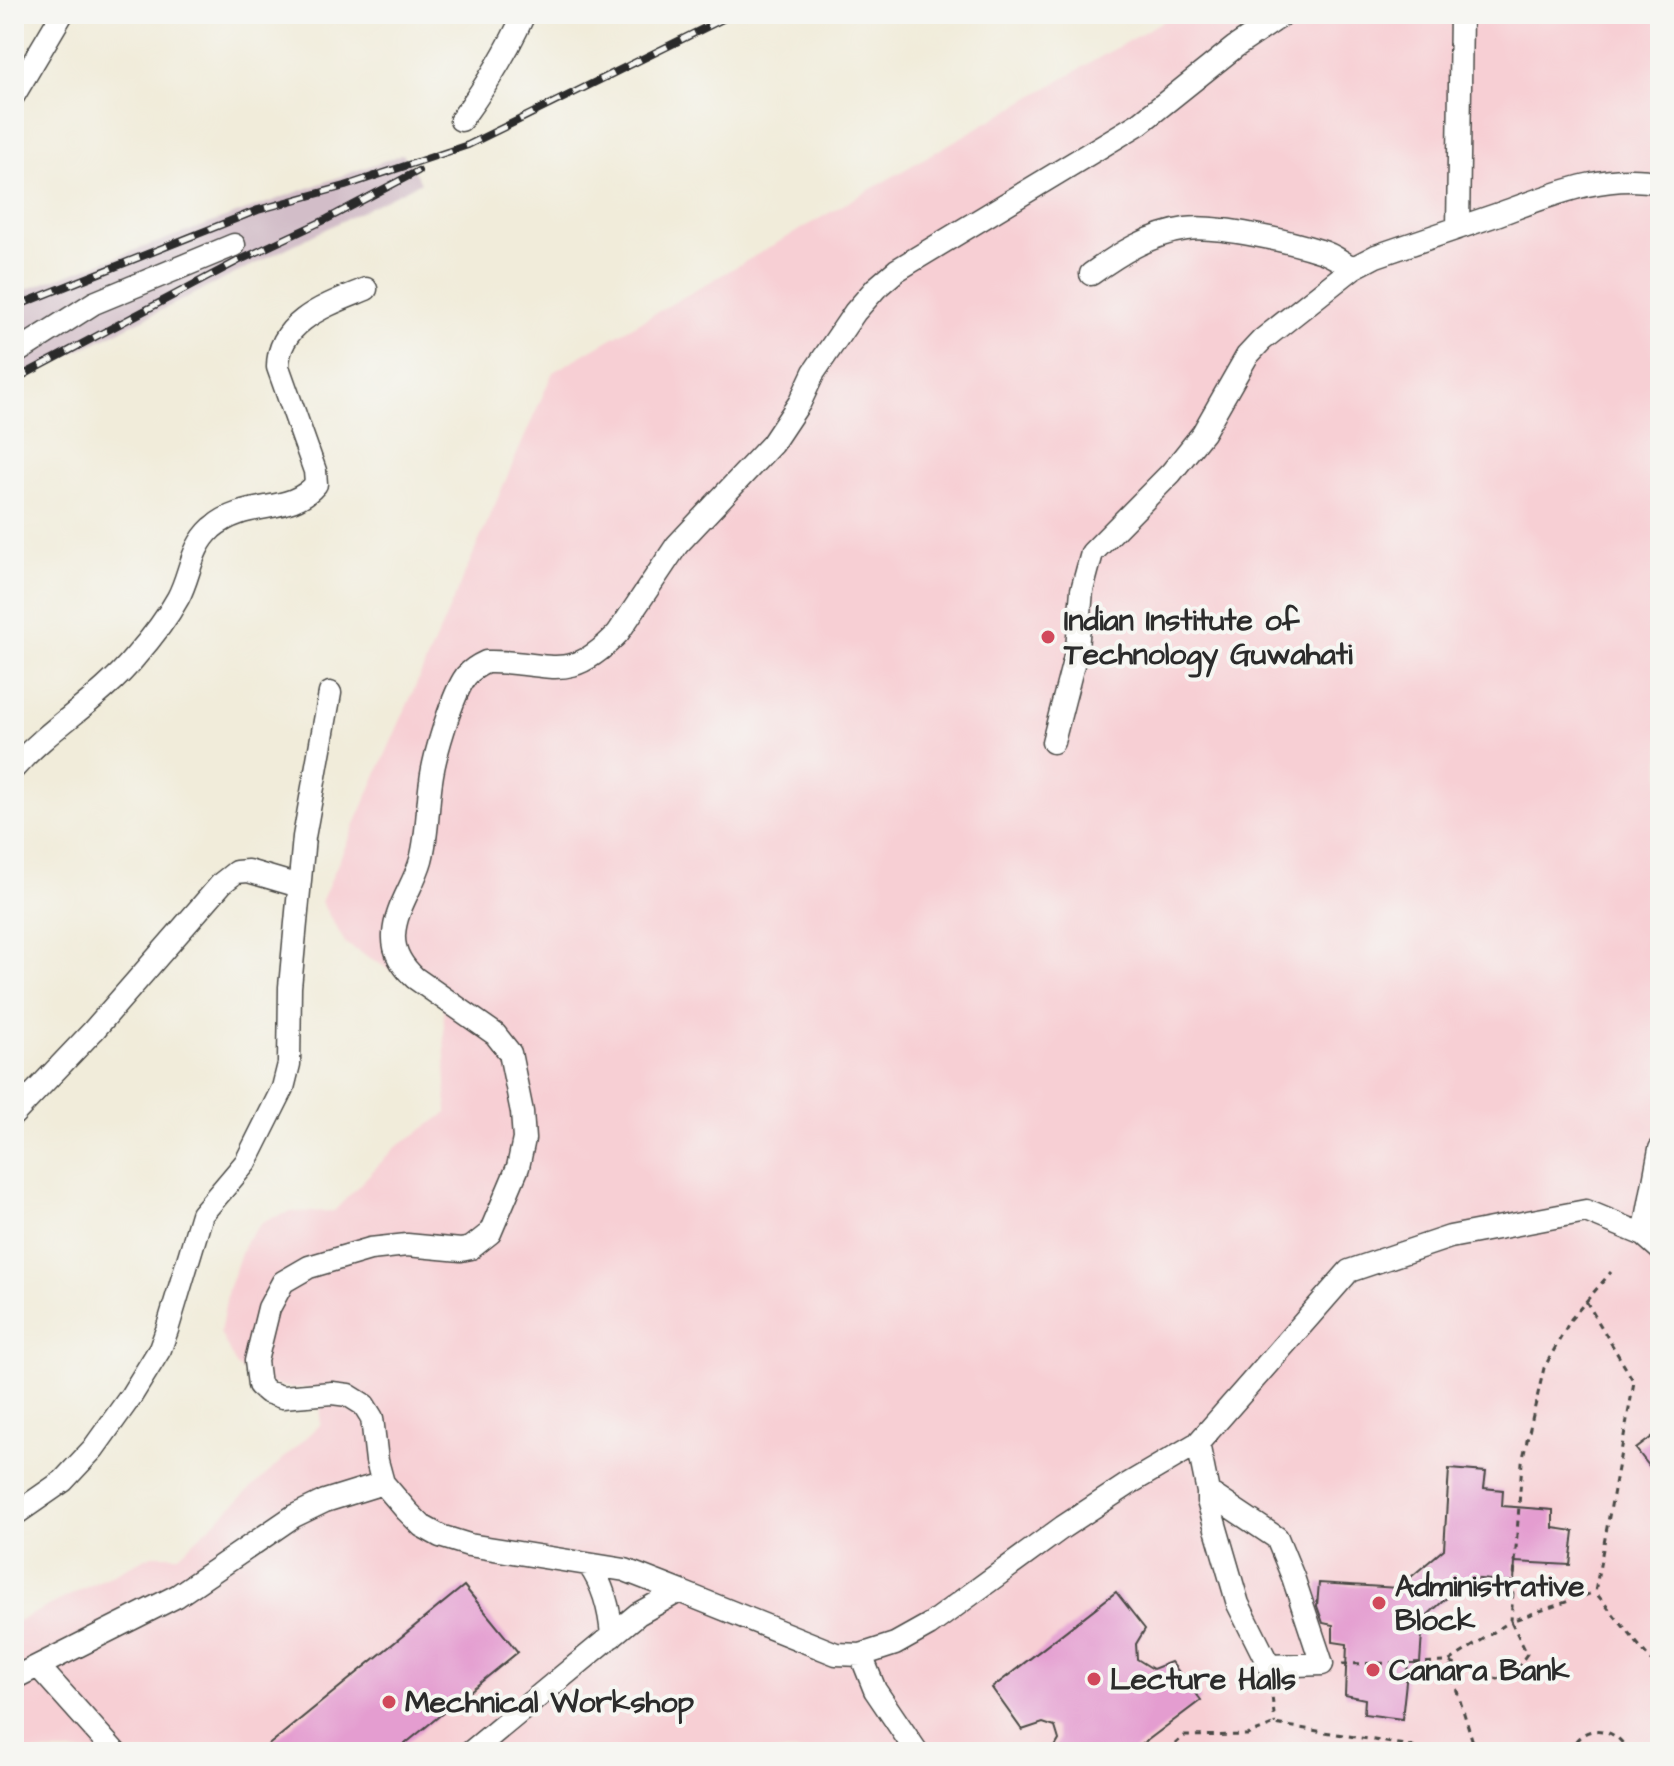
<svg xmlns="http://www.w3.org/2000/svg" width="1674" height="1766" viewBox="0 0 1674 1766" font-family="'Architects Daughter',sans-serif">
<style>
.built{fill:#f7cfd4}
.railway{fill:#d2bdc8}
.building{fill:#e49dd0}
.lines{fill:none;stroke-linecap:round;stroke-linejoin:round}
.minor-casing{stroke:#494845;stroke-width:25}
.path{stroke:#494845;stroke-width:3;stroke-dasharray:6 6;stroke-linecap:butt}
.minor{stroke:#fff;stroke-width:22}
.rail-casing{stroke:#2b2b2b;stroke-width:8}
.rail{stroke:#f6f6f2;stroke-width:5;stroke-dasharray:15;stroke-linecap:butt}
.poi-dot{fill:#d1495b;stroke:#f6f6f2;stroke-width:3}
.labels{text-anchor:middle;stroke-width:8;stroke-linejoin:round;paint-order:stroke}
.poi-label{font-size:30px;font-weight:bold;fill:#2b2b2b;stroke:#f6f6f2;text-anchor:start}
</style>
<rect width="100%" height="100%" fill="#f6f6f2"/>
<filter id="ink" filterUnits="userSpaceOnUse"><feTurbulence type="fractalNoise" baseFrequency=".0125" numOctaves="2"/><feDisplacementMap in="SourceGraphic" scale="16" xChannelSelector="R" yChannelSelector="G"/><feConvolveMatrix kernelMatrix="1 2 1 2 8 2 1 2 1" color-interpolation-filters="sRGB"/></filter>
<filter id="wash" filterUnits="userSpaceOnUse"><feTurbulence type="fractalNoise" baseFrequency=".006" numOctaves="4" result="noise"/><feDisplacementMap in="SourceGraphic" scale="32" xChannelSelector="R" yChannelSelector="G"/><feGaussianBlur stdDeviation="1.8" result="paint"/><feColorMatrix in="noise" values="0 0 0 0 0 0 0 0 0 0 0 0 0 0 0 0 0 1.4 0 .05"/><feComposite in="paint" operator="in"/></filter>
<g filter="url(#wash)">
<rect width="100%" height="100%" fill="#f1ecda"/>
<path class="built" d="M1175 14H1660V1752H14V1623L152 1555H179L320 1425 321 1405 308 1388H291L266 1383 237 1367 220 1333 228 1289 246 1240 265 1220 290 1212 334 1211 395 1148 447 1113 443 1001 346 944 321 902 553 372Z"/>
<path class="railway" d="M403 154 421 182 86 347 14 379V294Z"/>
<g id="blocks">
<path class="building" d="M1660 1431V1480L1636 1449Z
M1449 1469 1486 1472 1484 1488 1503 1490 1502 1506 1553 1510V1528L1574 1531 1570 1565 1515 1562 1514 1582 1469 1578 1423 1619 1420 1663H1408L1402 1719 1364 1714 1365 1699 1345 1695 1347 1644 1333 1642V1625L1323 1623 1317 1606 1319 1583 1398 1588 1444 1549Z
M464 1586 518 1652 395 1752H260Z
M1116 1592 1145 1629 1136 1644 1137 1659 1153 1669 1171 1662 1201 1700 1132 1752H1052L1059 1740 1055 1727 1043 1723 1022 1730 992 1688Z"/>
</g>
</g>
<g filter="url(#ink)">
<use href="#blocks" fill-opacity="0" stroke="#494845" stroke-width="2"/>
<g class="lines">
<defs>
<path id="minor" d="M14 95 62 14
M461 120C486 86 507 52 524 14
M1458 228 1461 14
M1091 274C1119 254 1150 234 1186 229 1217 225 1289 241 1320 251 1332 254 1343 263 1353 268
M14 354 94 303 234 245
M1053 742 1077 649 1082 590 1092 553 1171 473 1203 433 1247 356 1262 340 1353 268 1376 256C1417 242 1458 228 1499 214 1549 196 1606 171 1660 183
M14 768C51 726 100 700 135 657 150 640 167 618 178 598 191 574 190 548 212 528 247 498 290 516 316 484L315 471 278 367C278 320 330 304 366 289
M14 1114 93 1031 222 883 236 872 248 871 299 886
M1660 1149 1644 1235 1660 1249
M1198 1443 1208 1492 1277 1538 1293 1577 1322 1664 1269 1666 1238 1604 1208 1501V1492
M14 1515 63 1481 93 1449 131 1396 160 1349 167 1330 202 1214 246 1162 283 1088 289 1064 290 987 304 837 330 693
M589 1565C604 1586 610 1610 612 1636
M679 1591 625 1570 469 1545 440 1536 422 1526 407 1511 383 1483 377 1461 372 1418 364 1405 348 1395 332 1393 282 1397 267 1392 259 1385 256 1361 269 1308 283 1282 309 1267 370 1249 407 1245 461 1250 471 1248 490 1233 518 1167 524 1139 522 1112 510 1053 495 1034 415 978C403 967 393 953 394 935 395 909 414 885 421 860 428 834 427 808 431 781 434 757 452 695 466 676 472 669 477 666 486 662 549 660 567 687 618 633L677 545 772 444 800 402 814 372 855 312 876 288 897 270 1140 123 1235 47 1284 14
M861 1655 875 1690 917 1752
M38 1666 115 1752
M14 1678 177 1596 294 1516 325 1501 383 1483
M471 1752 638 1614 679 1591 836 1654 861 1655 895 1644 929 1625 1063 1527 1130 1483 1198 1443 1349 1271 1450 1237 1586 1211 1644 1235"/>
</defs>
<use href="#minor" class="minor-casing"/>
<path class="path" d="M1586 1301 1634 1382 1595 1592 1660 1671
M1342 1664 1448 1662 1498 1679 1517 1668 1527 1654 1511 1621 1595 1592
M1271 1686 1275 1724
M1166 1752 1184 1736 1247 1735 1275 1724 1448 1752
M1476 1752 1448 1662 1511 1621 1522 1462 1544 1368 1571 1319 1611 1272
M1570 1752C1580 1722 1616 1725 1628 1752"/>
<use href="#minor" class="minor"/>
<defs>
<path id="rail" d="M14 307 258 210 345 186 468 145 733 14
M14 380 238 261 327 219 418 171"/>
</defs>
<use href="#rail" class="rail-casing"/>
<use href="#rail" class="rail"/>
</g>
</g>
<g class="poi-dot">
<circle cx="1048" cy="637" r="8"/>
<circle cx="1379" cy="1603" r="8"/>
<circle cx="1373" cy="1670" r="8"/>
<circle cx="1094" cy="1679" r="8"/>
<circle cx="389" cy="1702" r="8"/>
</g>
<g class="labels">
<g class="poi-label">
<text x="1064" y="630">Indian Institute of<tspan x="1064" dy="34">Technology Guwahati</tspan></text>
<text x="1395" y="1596">Administrative<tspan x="1395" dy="34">Block</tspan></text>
<text x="1389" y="1680">Canara Bank</text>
<text x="1110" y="1689">Lecture Halls</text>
<text x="405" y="1712">Mechnical Workshop</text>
</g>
</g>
<rect width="1674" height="1766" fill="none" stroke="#f6f6f2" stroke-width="48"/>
</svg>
